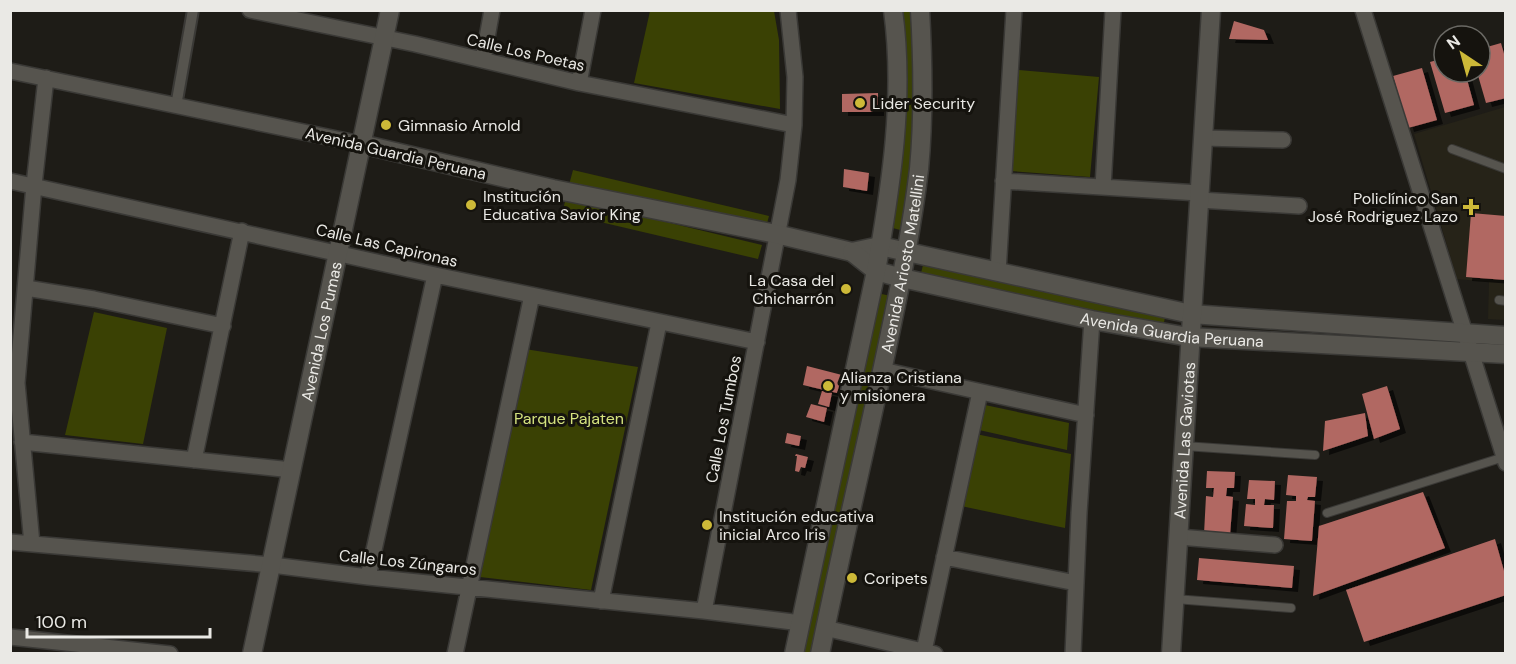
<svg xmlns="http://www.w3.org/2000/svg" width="1516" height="664" viewBox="0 0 1516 664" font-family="'DM Sans',sans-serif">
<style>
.built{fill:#262318}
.green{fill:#3a4104}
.building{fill:#b16762;filter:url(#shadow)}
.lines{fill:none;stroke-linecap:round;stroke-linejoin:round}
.service-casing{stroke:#3a3936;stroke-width:10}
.pedestrian-casing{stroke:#3a3936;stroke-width:14}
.minor-casing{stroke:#3a3936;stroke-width:18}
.tertiary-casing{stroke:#3a3936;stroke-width:21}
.secondary-casing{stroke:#3a3936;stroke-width:21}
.service{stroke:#56544e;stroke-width:8}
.pedestrian{stroke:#56544e;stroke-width:10}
.minor{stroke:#56544e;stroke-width:15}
.tertiary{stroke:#56544e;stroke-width:18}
.secondary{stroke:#56544e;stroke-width:18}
.poi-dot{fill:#cdb938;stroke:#15130e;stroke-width:2}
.labels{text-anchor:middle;stroke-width:6;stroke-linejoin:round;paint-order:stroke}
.street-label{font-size:16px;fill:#eae9e5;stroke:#15130e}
.poi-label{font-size:16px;fill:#eae9e5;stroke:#15130e;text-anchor:start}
.park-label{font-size:16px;fill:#d4e27e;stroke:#15130e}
</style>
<defs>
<filter id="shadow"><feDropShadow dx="6" dy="4" stdDeviation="0" flood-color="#0009"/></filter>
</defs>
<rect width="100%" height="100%" fill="#1e1c17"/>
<path class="built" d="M1505 107V320L1488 319 1489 282 1457 279 1414 134Z"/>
<path class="green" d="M650 11H774L779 40 780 109 634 83Z
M899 11H914L917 112 904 231 889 227Z
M1019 70 1099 77 1090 177 1010 171Z
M573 170 769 216 765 231 569 185Z
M566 198 762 245 758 259 562 213Z
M924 261 1165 318 1163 326 921 273Z
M877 293 891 296 815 653 800 654Z
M94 312 167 328 143 444 65 435Z
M525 349 638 367 591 590 480 577Z
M985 405 1069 423 1067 450 979 430Z
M976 434 1071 454 1065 528 961 506Z"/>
<path class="building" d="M1234 21 1264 30 1268 40 1229 39Z
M1501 43 1506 61V98L1486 103 1477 72H1480V49Z
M1444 58V72H1465L1474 105 1445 113 1430 62Z
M1422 68 1437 120 1408 128 1393 76Z
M878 93V112H842V94Z
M844 169 869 173 867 191 843 187Z
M1471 213 1506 216V280L1466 277Z
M807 366 842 375 837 393 803 385Z
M1387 386 1400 429 1374 439 1362 394Z
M822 391 832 393 829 407 818 404Z
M811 404 827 408 824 422 806 417Z
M1365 413 1368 436 1323 451 1325 421Z
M787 433 801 436 799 446 785 443Z
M796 454 808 457 805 468 801 467 799 472 795 471 797 456H795Z
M1207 471 1235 472 1234 488H1227L1226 496 1233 497 1230 535 1204 534 1206 496 1213 497 1214 488H1206Z
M1288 475 1317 477 1315 497H1308L1307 500 1315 501 1312 541 1284 539 1287 501H1296V496L1286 495Z
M1249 480 1275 481 1274 500 1265 499 1264 505H1274L1273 528 1244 526 1246 504 1255 505V499H1247Z
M1423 492 1445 548 1313 596 1319 526Z
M1495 539 1506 578V595L1364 642 1346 590Z
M1199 558 1294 566 1292 588 1197 580Z"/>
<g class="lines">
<defs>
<path id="service" d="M1452 149 1506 169
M1499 300 1506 301
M1184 446 1315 455
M1327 513 1504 457
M1175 599 1291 608"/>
<path id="pedestrian" d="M176 106 193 10"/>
<path id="minor" d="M250 10 415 44 579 83 794 125
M1363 10 1506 463
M483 60 492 10
M10 71 361 144
M579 83 593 10
M1203 138 1283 140
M10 181 435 275 757 342
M1003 181 1199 193
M1103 187 1113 10
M1199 200 1299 206
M998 272 1014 10
M26 288 94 299 223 326
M882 370 1086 415
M22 442 292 470
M194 460 242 231
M1179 537 1275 545
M10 542 272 565 368 577 704 611 801 623
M32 544 17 383 34 185 46 78
M944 557 1076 583
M368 577 435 275
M601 601 659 323
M704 611 788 180 794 125 795 77 788 10
M825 628 935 654
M10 637 170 654
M924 651 980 392
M455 654 532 295
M1073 654 1079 513 1092 320"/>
<g id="tertiary">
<path d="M361 144 553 189 776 234 852 252 880 246 1191 314 1506 336"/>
<path id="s1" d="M852 252 876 271 902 278 1092 320 1189 337 1506 354"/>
<path id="s2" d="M252 654 390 10"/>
<path id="s3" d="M1171 654 1211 10"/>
</g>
<g id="secondary">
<path d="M794 654 876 271C891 186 905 97 893 10"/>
<path id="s4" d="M820 654C841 550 866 447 888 343 900 286 912 228 919 169 924 116 923 63 920 10"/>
</g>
</defs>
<use href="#service" class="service-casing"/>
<use href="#pedestrian" class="pedestrian-casing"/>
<use href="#minor" class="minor-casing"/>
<use href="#tertiary" class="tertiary-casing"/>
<use href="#secondary" class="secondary-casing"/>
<use href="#service" class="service"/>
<use href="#pedestrian" class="pedestrian"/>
<use href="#minor" class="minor"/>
<use href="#tertiary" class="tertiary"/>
<use href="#secondary" class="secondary"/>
</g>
<g class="poi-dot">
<circle cx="860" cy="103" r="6"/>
<circle cx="386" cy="125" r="6"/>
<circle cx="471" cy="205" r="6"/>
<path d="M1468 198h6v6h6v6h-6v6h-6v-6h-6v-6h6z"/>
<circle cx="846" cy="289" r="6"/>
<circle cx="828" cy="386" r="6"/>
<circle cx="707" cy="525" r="6"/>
<circle cx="852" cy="578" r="6"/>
</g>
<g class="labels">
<g class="street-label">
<text transform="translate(526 52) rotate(13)" y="6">Calle Los Poetas</text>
<text transform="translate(396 153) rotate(13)" y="6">Avenida Guardia Peruana</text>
<text transform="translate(387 245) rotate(13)" y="6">Calle Las Capironas</text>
<text dy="6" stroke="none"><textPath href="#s4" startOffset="399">Avenida Ariosto Matellini</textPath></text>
<text dy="6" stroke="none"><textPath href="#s1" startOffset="333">Avenida Guardia Peruana</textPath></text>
<text dy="6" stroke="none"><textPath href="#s2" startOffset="330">Avenida Los Pumas</textPath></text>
<text transform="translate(723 419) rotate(-79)" y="6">Calle Los Tumbos</text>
<text dy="6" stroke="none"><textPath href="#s3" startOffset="214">Avenida Las Gaviotas</textPath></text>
<text transform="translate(408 562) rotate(6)" y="6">Calle Los Zúngaros</text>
</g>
<g class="poi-label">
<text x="872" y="109">Lider Security</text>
<text x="398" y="131">Gimnasio Arnold</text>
<text x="483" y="202">Institución<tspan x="483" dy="18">Educativa Savior King</tspan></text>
<text x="1458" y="204" text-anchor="end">Policlínico San<tspan x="1458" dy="18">José Rodriguez Lazo</tspan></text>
<text x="834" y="286" text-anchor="end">La Casa del<tspan x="834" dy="18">Chicharrón</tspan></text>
<text x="840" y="383">Alianza Cristiana<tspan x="840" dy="18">y misionera</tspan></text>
<text x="719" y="522">Institución educativa<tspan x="719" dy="18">inicial Arco Iris</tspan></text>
<text x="864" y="584">Coripets</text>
</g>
<g class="park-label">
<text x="569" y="424">Parque Pajaten</text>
</g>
</g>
<rect width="1516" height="664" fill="none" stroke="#eae9e5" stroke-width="24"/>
<g transform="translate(1462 54) rotate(324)"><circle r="28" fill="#15130e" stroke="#6a6964" stroke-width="1.5"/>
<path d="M0-4.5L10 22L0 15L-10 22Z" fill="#cdb938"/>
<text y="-9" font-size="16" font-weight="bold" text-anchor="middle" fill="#eae9e5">N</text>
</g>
<path d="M27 628v9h183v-9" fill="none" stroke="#eae9e5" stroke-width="3"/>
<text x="36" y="628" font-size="18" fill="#eae9e5" stroke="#15130e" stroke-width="4.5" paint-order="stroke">100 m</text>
</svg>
